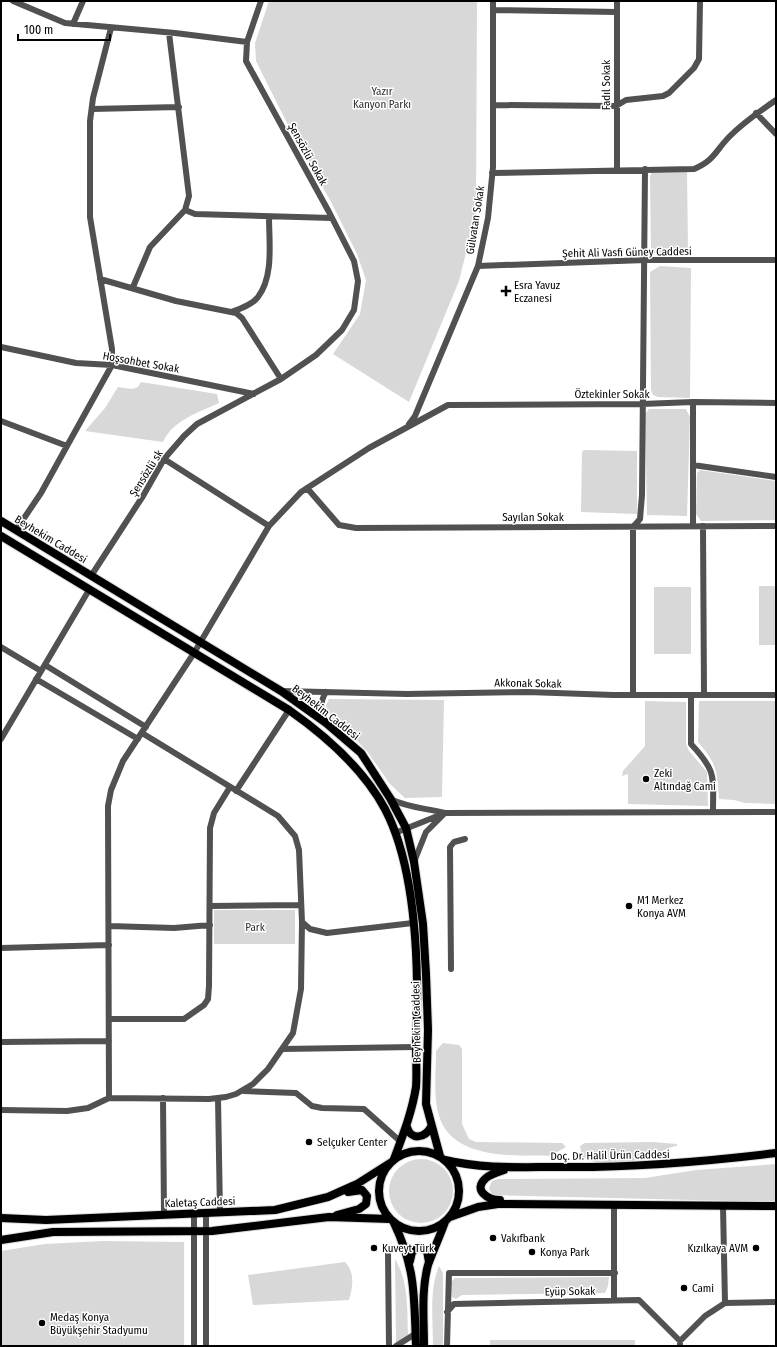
<svg xmlns="http://www.w3.org/2000/svg" width="777" height="1347" viewBox="0 0 777 1347" font-family="'Fira Sans Condensed',sans-serif">
<style>
.green{fill:#d8d8d8}
.lines{fill:none;stroke-linecap:round;stroke-linejoin:round}
.major-casing{stroke:#dbdbdb;stroke-width:10}
.minor{stroke:#515151;stroke-width:6}
.major{stroke:#000;stroke-width:8}
.poi-dot{fill:#000;stroke:#fff;stroke-width:1.5}
.labels{text-anchor:middle;stroke-width:3;stroke-linejoin:round;paint-order:stroke}
.street-label{font-size:11px;fill:#000;stroke:#fff}
.park-label{font-size:11px;fill:#2f2f2f;stroke:#fff}
.poi-label{font-size:11px;fill:#000;stroke:#fff;text-anchor:start}
</style>
<rect width="100%" height="100%" fill="#fff"/>
<path class="green" d="M269 1H477L476 212 459 281 409 402 333 354 360 314 366 280 357 254 330 200 294 137 256 61 255 43Z
M687 170 688 251 654 253 651 250 650 176 653 171Z
M660 266 691 268 690 398 658 397 653 395 651 390 650 272Z
M141 382 217 394 219 403C199 412 172 421 163 442L85 431 105 408 118 387 132 389 138 387Z
M649 409H686L690 417 687 516 647 515 645 414Z
M584 450 637 451V514L581 512 582 452Z
M700 470 776 481V520L701 521 696 514 697 473Z
M759 586H776V645H759Z
M654 587H691V654H654Z
M329 699 444 700 442 797 405 798 390 784 369 754 350 733 335 722 327 710 326 705Z
M645 701 686 702V744L689 751 707 772 708 806 628 804V774L622 776 623 771 645 746Z
M699 701H776V804L745 803 734 800 719 799C717 770 717 764 698 742Z
M214 910H295V944H214Z
M443 1043 459 1045 462 1049V1124L469 1139 476 1142 562 1143 566 1147 557 1152 553 1156C516 1155 453 1161 439 1116 433 1096 436 1072 436 1051Z
M653 1142 677 1144V1146C665 1148 662 1152 652 1156 634 1162 598 1168 582 1157L580 1146 585 1143Z
M389 1191a32 32 0 1 1 64 0a32 32 0 1 1-64 0Z
M776 1164V1202L492 1195 489 1188 492 1181 498 1179 645 1178 696 1170Z
M103 1241 184 1242V1346H1V1251L45 1244Z
M395 1259C409 1282 407 1310 408 1335L396 1343Z
M345 1262C355 1272 353 1287 349 1300L253 1305 248 1275Z
M439 1266 443 1273V1346H433C433 1320 429 1290 439 1266Z
M609 1277 608 1286 605 1293 462 1295 456 1299 452 1297 451 1282 455 1278Z
M490 1340H635V1346H490Z
M238 1345H370L374 1346H233Z"/>
<g class="lines">
<defs>
<path id="major" d="M1 521 281 691 326 723 361 753 390 798 406 828 414 862 423 924 426 974 428 1030 426 1104 440 1156
M1 536 289 710C326 736 363 768 385 809 418 872 419 977 416 1047 416 1060 417 1074 416 1087 412 1112 403 1135 394 1159
M407 1127C411 1141 425 1138 431 1127
M379 1191a40 40 0 1 1 80 0a40 40 0 1 1-80 0Z
M445 1160C483 1169 519 1167 557 1167 632 1168 702 1162 776 1153
M500 1200C488 1200 472 1190 486 1178 491 1174 498 1172 504 1170
M337 1215 359 1209 366 1204 367 1196 362 1190 348 1192
M450 1217 478 1207 498 1204 776 1206
M1 1218 46 1220 275 1210 328 1197 357 1184 390 1163
M394 1223C416 1269 414 1297 416 1346
M1 1240 53 1232 212 1231 329 1217 390 1219
M410 1261 412 1252 419 1247 427 1251 429 1262
M424 1346C424 1319 421 1291 428 1265 433 1251 440 1236 445 1222"/>
</defs>
<use href="#major" class="major-casing"/>
<path class="minor" d="M13 1 65 23 175 33 247 42
M493 10 617 12
M73 24 83 1
M493 105 616 106 626 100 663 96 669 93 694 68 699 59 700 1
M92 109 179 107
M756 113 776 134
M617 170V1
M492 173 694 169C715 160 715 151 730 136 744 122 760 111 776 100
M185 210 195 214 332 218
M478 266 645 260H776
M100 279 176 301 236 313 242 318 281 379 316 355 342 330 354 310 358 281 354 261 329 212 246 61 247 42 261 1
M133 287 150 247 185 210 189 196 169 33
M231 312C240 309 252 305 258 297 274 276 269 242 269 217
M1 347 76 363 112 365 254 394
M693 402V526
M1 421 67 446 112 365V349L90 217V121L93 98 111 28
M409 424 415 416 478 266 488 218 493 167V1
M164 459 269 526
M693 465 776 477
M307 488 339 525 356 528 776 526
M703 526 704 695
M16 530 41 493 67 446
M91 576 143 496 164 459 184 436 197 424 281 379
M1 647 41 671
M45 665 146 727
M36 679 138 739
M282 691 407 694 528 692 613 695H776
M326 692C319 703 321 712 326 723
M633 695V527L640 519 642 495 645 169
M691 695V744C717 772 713 776 713 812
M1 739 89 590
M236 791 289 710
M390 799C409 808 425 808 445 813L426 832 414 862
M395 833 445 813 776 812
M210 906 301 905
M302 922 310 929 327 933 413 923
M109 926 174 928 210 925
M1 948 109 945
M451 969 450 847 454 842 465 839
M109 1019H184L204 1005 208 999 209 986 210 828 214 813 230 787
M1 1042 109 1041
M282 1049 416 1047
M244 1091 296 1093 312 1106 322 1108 364 1109 401 1142
M109 1098 108 806 111 790 123 761 194 653 269 526 301 492 369 448 448 405 642 404 693 402 776 403
M163 1098 164 1215
M218 1098 220 1213
M1 1110 67 1111 88 1108 109 1098 209 1099 226 1097 236 1094 253 1084 268 1069 293 1033 301 989 302 922 299 850 295 836 278 816 142 733
M614 1205V1300
M723 1206 725 1303
M194 1212V1346
M388 1253 389 1346
M447 1312 454 1304 639 1300 680 1341
M206 1346V1213
M396 1346 415 1334
M447 1346 449 1273H615
M680 1346V1341L705 1316 725 1303 776 1302"/>
<use href="#major" class="major"/>
</g>
<g class="poi-dot">
<path d="M504 285h4v4h4v4h-4v4h-4v-4h-4v-4h4z"/>
<circle cx="646" cy="779" r="4"/>
<circle cx="629" cy="906" r="4"/>
<circle cx="309" cy="1142" r="4"/>
<circle cx="493" cy="1238" r="4"/>
<circle cx="374" cy="1248" r="4"/>
<circle cx="756" cy="1248" r="4"/>
<circle cx="532" cy="1252" r="4"/>
<circle cx="684" cy="1288" r="4"/>
<circle cx="42" cy="1323" r="4"/>
</g>
<g class="labels">
<g class="street-label">
<text transform="translate(606 85) rotate(-90)" y="4">Fadıl Sokak</text>
<text transform="translate(308 154) rotate(61)" y="4">Şensözlü Sokak</text>
<text transform="translate(475 220) rotate(-81)" y="4">Gülvatan Sokak</text>
<text transform="translate(627 252) rotate(-1)" y="4">Şehit Ali Vasfi Güney Caddesi</text>
<text transform="translate(141 362) rotate(10)" y="4">Hoşsohbet Sokak</text>
<text x="612" y="398">Öztekinler Sokak</text>
<text transform="translate(146 473) rotate(-58)" y="4">Şensözlü sk</text>
<text x="533" y="521">Sayılan Sokak</text>
<text transform="translate(51 539) rotate(31)" y="4">Beyhekim Caddesi</text>
<text transform="translate(528 683) rotate(1)" y="4">Akkonak Sokak</text>
<text transform="translate(326 712) rotate(38)" y="4">Beyhekim Caddesi</text>
<text transform="translate(416 1022) rotate(-91)" y="4">Beyhekim Caddesi</text>
<text transform="translate(610 1155) rotate(-1)" y="4">Doç. Dr. Halil Ürün Caddesi</text>
<text transform="translate(200 1202) rotate(-2)" y="4">Kaletaş Caddesi</text>
<text transform="translate(570 1291) rotate(-1)" y="4">Eyüp Sokak</text>
</g>
<g class="park-label">
<text x="382" y="95">Yazır<tspan x="382" dy="13">Kanyon Parkı</tspan></text>
<text x="255" y="931">Park</text>
</g>
<g class="poi-label">
<text x="514" y="289">Esra Yavuz<tspan x="514" dy="13">Eczanesi</tspan></text>
<text x="654" y="777">Zeki<tspan x="654" dy="13">Altındağ Cami</tspan></text>
<text x="637" y="904">M1 Merkez<tspan x="637" dy="13">Konya AVM</tspan></text>
<text x="317" y="1146">Selçuker Center</text>
<text x="501" y="1242">Vakıfbank</text>
<text x="382" y="1252">Kuveyt Türk</text>
<text x="748" y="1252" text-anchor="end">Kızılkaya AVM</text>
<text x="540" y="1256">Konya Park</text>
<text x="692" y="1292">Cami</text>
<text x="50" y="1321">Medaş Konya<tspan x="50" dy="13">Büyükşehir Stadyumu</tspan></text>
</g>
</g>
<rect width="777" height="1347" fill="none" stroke="#000000" stroke-width="4"/>
<path d="M18 34v6h92v-6" fill="none" stroke="#000000" stroke-width="2"/>
<text x="24" y="34" font-size="12" fill="#000000" stroke="#ffffff" stroke-width="3" paint-order="stroke">100 m</text>
</svg>
